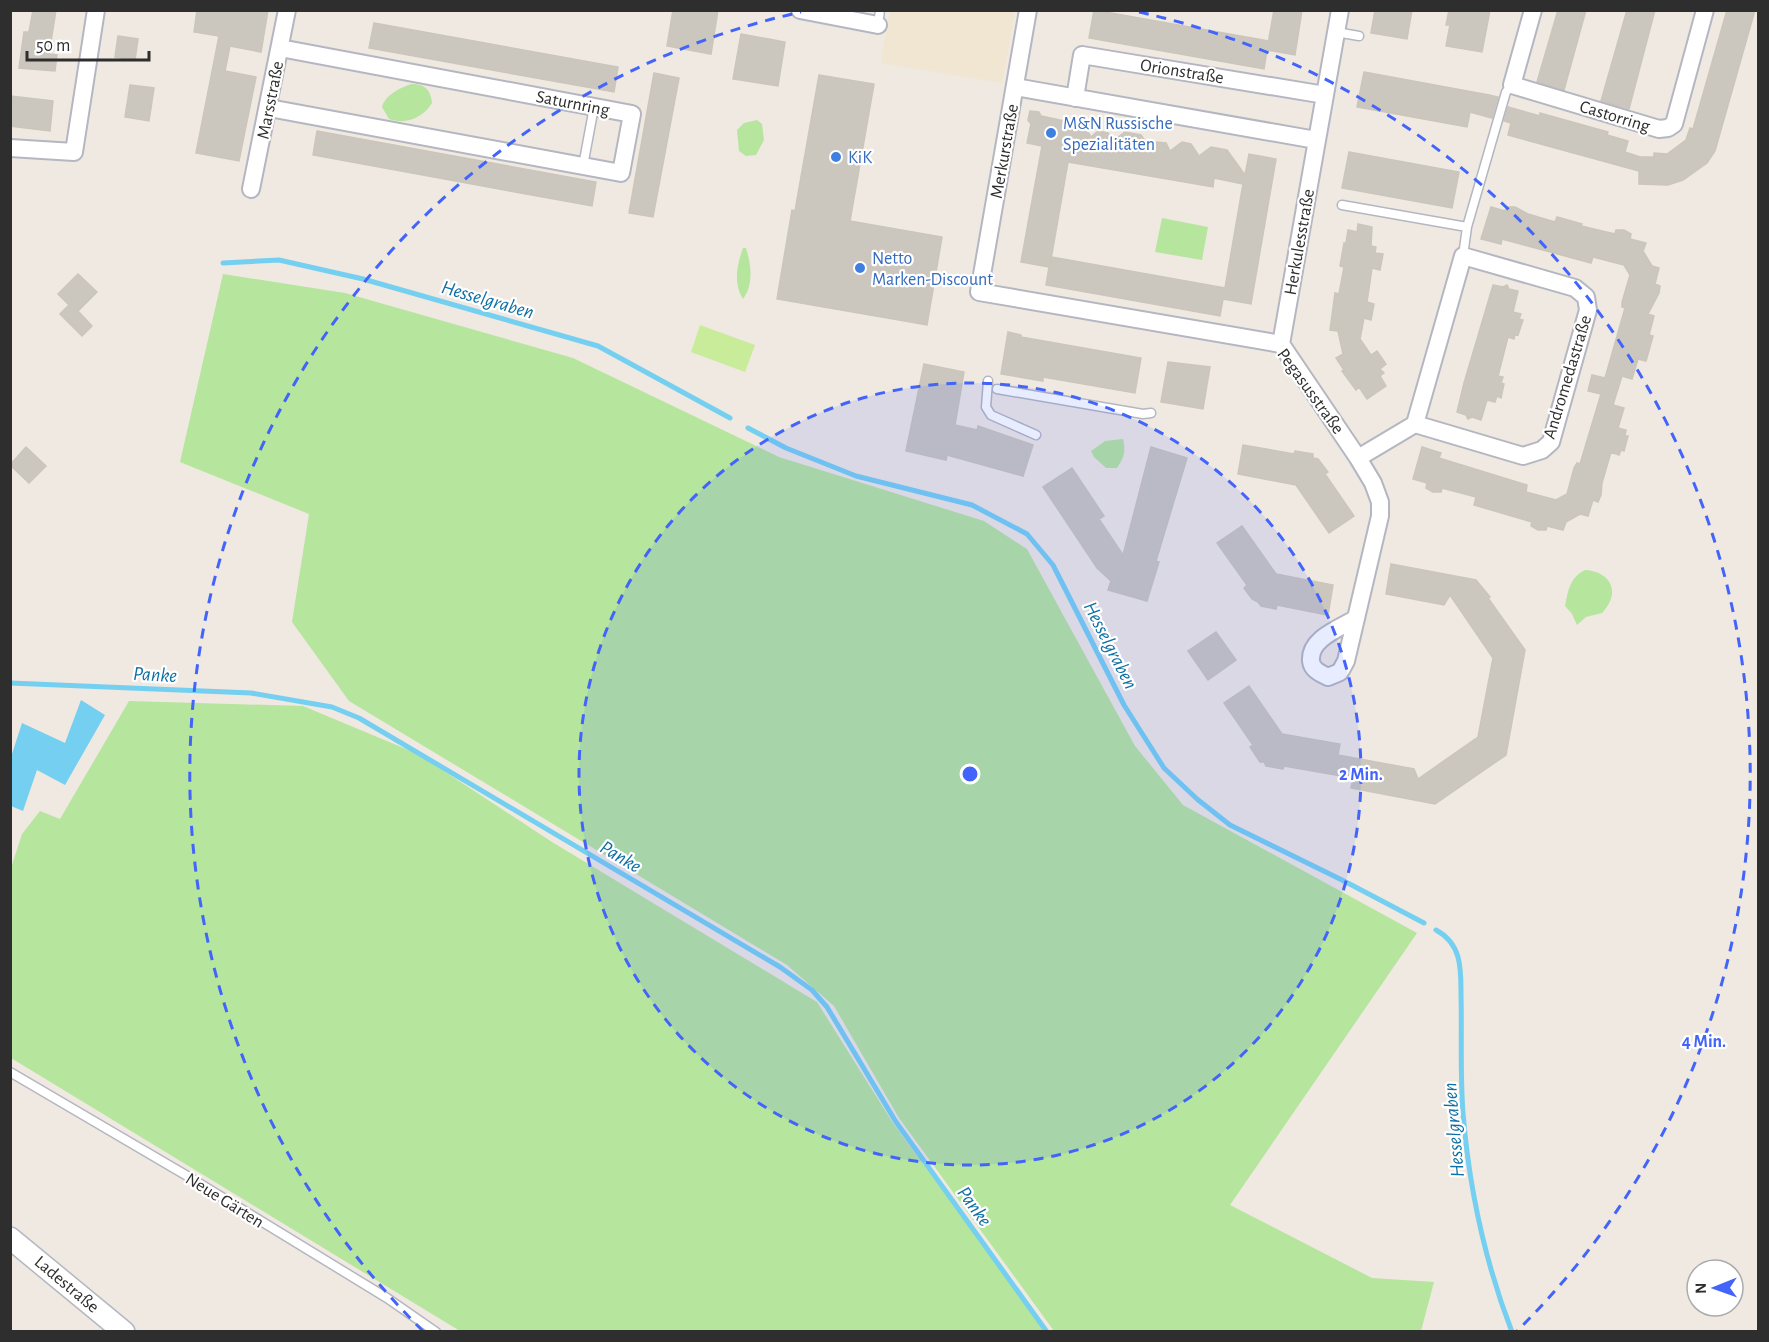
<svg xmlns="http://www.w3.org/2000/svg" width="1769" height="1342" viewBox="0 0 1769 1342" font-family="'Alegreya Sans',sans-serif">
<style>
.education{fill:#f0e6d1}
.green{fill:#b6e59e}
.pitch{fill:#c9ec9a}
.water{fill:#75cff0}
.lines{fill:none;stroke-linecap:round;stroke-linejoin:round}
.stream{stroke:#75cff0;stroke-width:5}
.building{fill:#cbc7bf;stroke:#cbc5ba;stroke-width:1.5;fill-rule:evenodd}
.service-casing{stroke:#b4b7c1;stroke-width:11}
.minor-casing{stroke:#b4b7c1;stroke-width:20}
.tertiary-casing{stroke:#b4b7c1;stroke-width:24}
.service{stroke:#fff;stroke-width:8}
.minor{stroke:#fff;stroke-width:16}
.tertiary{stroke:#fff;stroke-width:21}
.ring{fill:none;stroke:#4264fb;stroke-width:3;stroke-dasharray:10 8}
.shop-dot{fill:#3f7fe0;stroke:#fff;stroke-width:2}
.labels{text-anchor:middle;stroke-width:4.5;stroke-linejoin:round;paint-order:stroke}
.street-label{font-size:18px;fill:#2e2e2e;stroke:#fff}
.shop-label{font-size:18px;fill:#366cbe;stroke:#fff;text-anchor:start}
.water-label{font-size:20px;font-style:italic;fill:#0d6fa3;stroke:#fff}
.centre{fill:#4264fb;stroke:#fff;stroke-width:3}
.ring-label{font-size:18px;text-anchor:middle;font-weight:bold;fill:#4264fb;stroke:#fff;stroke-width:4.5;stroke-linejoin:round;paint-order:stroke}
</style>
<rect width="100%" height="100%" fill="#efe9e1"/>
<path class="education" d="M890 11H1015L1002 83 881 63Z"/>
<path class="green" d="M412 84C425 84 431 90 432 103 423 118 405 125 389 119L382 107C385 95 401 87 412 84Z
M757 120 762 124 764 140 756 155 746 156 739 151 737 130 744 123Z
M1162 218 1208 227 1202 260 1155 252Z
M743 248H746C751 264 754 284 743 299 733 283 737 265 743 248Z
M223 274 345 293 573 358 779 457 984 521 1027 549 1135 746 1183 805 1417 933 1230 1205 1372 1278 1434 1282 1421 1331H1054L899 1118 834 1006 787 965 349 701 292 622 309 514 180 462Z
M1123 439C1126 452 1124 458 1117 468H1106L1094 457 1091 451 1105 441Z
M1585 570C1612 572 1621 593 1602 613L1586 617 1577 625 1572 614 1565 606C1568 591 1570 577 1585 570Z
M129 701 303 706 418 754 552 842 817 1002 893 1123 1046 1331H460L11 1058V868L22 834 40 811 60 819Z"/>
<path class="pitch" d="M700 325 755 345 745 372 691 352Z"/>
<path class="water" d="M81 700 105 715 65 785 37 770 23 811 11 806V757L22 723 65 743Z"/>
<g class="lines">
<path class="stream" d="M223 263 279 260 363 279 598 346 730 418
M748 428 786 448 856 476 972 505 1027 534 1053 565 1124 705 1164 768 1197 799 1230 825 1344 881 1424 923
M10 683 251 693 332 707 359 718 780 967 812 990 827 1007 896 1122 1047 1332
M1436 930C1462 944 1461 969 1461 994 1462 1034 1460 1074 1463 1113 1469 1187 1485 1262 1512 1332"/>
</g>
<path class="building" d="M33 10H56L49 54 57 55 55 71 19 68 24 32H29Z
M197 10H268L261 52 230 46 225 71 256 77 239 161 196 153 219 36 194 32Z
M673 10H718L711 54 667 46Z
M1094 10 1268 41V44L1274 10H1302L1295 55 1267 50 1264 69 1089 38Z
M1375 10H1412L1407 39 1371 33Z
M1449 10H1490L1482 52 1446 46 1450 25H1446Z
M1558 10H1586L1564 90 1537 82Z
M1627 10H1655L1629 109 1601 101Z
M1727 10H1755L1715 151 1707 163 1683 180 1668 185 1639 184V171L1508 135 1511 123 1504 121 1508 107 1540 116V113L1608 132 1607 135 1628 141 1625 152 1640 157H1654V153L1667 154 1686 140 1690 128 1693 129Z
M374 23 618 67 614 92 369 48Z
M741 34 785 42 778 86 733 79Z
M118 36 138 39 135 60 115 57Z
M1364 72 1489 95 1498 97 1492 118 1470 112 1467 127 1357 107Z
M654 73 679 78 653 217 629 213Z
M819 75 874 84 850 221 942 237 927 325 777 299 792 210 795 211Z
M130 85 154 88 149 121 125 117Z
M10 96 53 101 50 131 10 126Z
M1030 111 1039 112 1041 116 1083 125 1091 137 1098 131 1108 133 1113 141 1125 132 1141 135 1149 147 1156 142 1166 143 1170 151 1182 142 1191 144 1199 156 1211 147 1227 150 1245 175 1249 154 1276 159 1251 304 1223 299 1220 316 1046 285 1049 267 1021 262 1042 146 1027 143 1031 124 1028 120ZM1068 162 1213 187 1214 178 1243 184 1225 288 1051 257 1050 265Z
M317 131 596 182 592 206 313 155Z
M1349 152 1459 172 1452 208 1342 188Z
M1491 207 1505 211 1507 207H1515L1528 214 1555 222 1557 217 1582 224 1581 226 1615 234 1616 230H1624L1631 234 1630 239 1646 243 1643 251 1652 266 1659 268 1655 284 1660 286 1659 293 1648 314 1654 316 1649 335 1653 336 1646 361 1638 359 1632 379 1622 376 1613 405 1624 408 1618 428 1626 430 1625 436H1628L1624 451 1621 450 1619 455 1611 452 1602 483 1601 495 1598 502 1593 500 1588 516 1580 514 1566 522 1563 530 1547 526 1546 530H1538L1531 526 1532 522 1474 505 1476 497 1442 488 1441 492H1433L1426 488 1427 483 1413 479 1422 447 1441 453 1439 458 1527 485 1526 492 1556 500 1567 494 1574 468 1577 463 1580 464 1601 394 1588 391 1592 375 1605 378 1625 308 1622 307V302L1630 275 1624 265 1593 257 1591 263 1502 239 1501 244 1481 239Z
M1358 224 1372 227 1371 246 1376 247 1375 253 1383 254 1380 270 1372 268 1367 302 1374 304 1371 320 1364 318 1360 339 1371 355 1377 351 1386 364 1380 369 1384 373 1380 376 1386 386 1367 399 1359 387 1356 390 1342 371 1344 370 1336 358 1343 354 1338 331 1330 330 1335 293 1339 294 1344 267 1340 266 1344 243H1346L1348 230 1357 232Z
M78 274 97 292 78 311 92 326 82 336 60 314 69 305 58 294Z
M1493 285 1503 287 1507 285 1509 289 1518 291 1513 312 1521 314 1519 319 1523 320 1518 335 1515 334 1514 339 1508 337 1498 376 1503 377 1501 383 1504 384 1501 398 1497 396 1495 402 1487 400 1481 420 1472 417 1468 419 1466 415 1457 412 1464 383Z
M1008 332 1021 335V337L1141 358 1135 393 1043 377V381L1001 374Z
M1168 362 1210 367 1203 409 1161 402Z
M924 364 964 372 955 425 977 430 978 426 1033 445 1023 476 947 455 946 460 906 451Z
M1243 445 1294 454 1295 451 1313 454V458L1318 459 1328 472 1325 474 1354 516 1329 533 1296 485 1238 474Z
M26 447 46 466 29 483 10 465Z
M1151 447 1187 458 1156 561 1159 562 1147 601 1108 590 1111 581 1097 568 1043 487 1072 468 1104 516 1099 519 1123 555Z
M1242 526 1276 574 1333 585 1328 615 1277 605 1276 609 1261 606 1258 602 1252 599 1244 588 1247 585 1217 543Z
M1391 564 1476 580 1490 597 1488 598 1525 650 1506 755 1435 804 1351 788 1353 778 1284 766 1283 769 1266 766 1264 762H1260L1250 747 1253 745 1224 703 1249 686 1282 734 1340 744 1338 755 1414 769 1418 779 1478 737 1493 658 1450 595 1444 605 1386 594Z
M1216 632 1236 660 1208 680 1188 651Z"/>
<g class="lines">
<defs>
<path id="service" d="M878 25 880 10
M1336 32 1359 36
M583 166 594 107
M1342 205 1467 227
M1463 256 1467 227 1506 92 1512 85
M988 381 986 407 991 415 1036 435
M997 389 1143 414 1151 413
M10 1072 189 1177 387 1298 436 1332"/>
<path id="minor" d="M800 10 878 25
M1028 10 979 292 1281 344 1358 458 1373 483 1380 502V516L1346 661 1340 672 1328 677C1320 673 1312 670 1311 661 1309 639 1338 629 1355 619
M1533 10 1512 85 1659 129 1668 128 1674 124 1705 10
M1015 87 1316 140
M1075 98 1082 55 1325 95
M269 108 621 173 632 114 280 48
M10 148 74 152 96 10
M251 189 287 10
M1281 344 1340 10
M1358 458 1415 424 1463 256 1575 288 1586 297 1588 310 1551 442 1542 450 1523 456 1415 424"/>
<path id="tertiary" d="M10 1238 124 1332"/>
</defs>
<use href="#service" class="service-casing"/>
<use href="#minor" class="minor-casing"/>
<use href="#tertiary" class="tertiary-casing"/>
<use href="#service" class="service"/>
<use href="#minor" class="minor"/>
<use href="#tertiary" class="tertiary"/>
</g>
<circle cx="970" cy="774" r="391" fill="#4264fb" fill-opacity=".12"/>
<g class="ring">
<circle cx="970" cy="774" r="391"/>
<path d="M423 1331A781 781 0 0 1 801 12M1139 12A781 781 0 0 1 1517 1331"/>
</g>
<g class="shop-dot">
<circle cx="1051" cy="133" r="6"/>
<circle cx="836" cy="157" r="6"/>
<circle cx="860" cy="268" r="6"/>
</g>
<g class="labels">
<g class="street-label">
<text transform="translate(1182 71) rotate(9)" y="6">Orionstraße</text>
<text transform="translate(270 100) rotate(-79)" y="6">Marsstraße</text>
<text transform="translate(573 103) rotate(11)" y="6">Saturnring</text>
<text transform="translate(1615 116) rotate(17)" y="6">Castorring</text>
<text transform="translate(1004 151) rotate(-80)" y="6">Merkurstraße</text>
<text transform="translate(1299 242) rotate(-80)" y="6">Herkulesstraße</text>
<text transform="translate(1567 377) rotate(-73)" y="6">Andromedastraße</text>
<text transform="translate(1311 391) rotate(54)" y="6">Pegasusstraße</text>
<text transform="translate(225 1200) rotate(32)" y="6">Neue Gärten</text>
<text transform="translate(67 1284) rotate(40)" y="6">Ladestraße</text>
</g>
<g class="shop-label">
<text x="1063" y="129">M&amp;N Russische<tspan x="1063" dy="21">Spezialitäten</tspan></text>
<text x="848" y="163">KiK</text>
<text x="872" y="264">Netto<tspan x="872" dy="21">Marken-Discount</tspan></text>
</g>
<g class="water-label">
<text transform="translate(488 299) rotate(16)" y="7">Hesselgraben</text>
<text transform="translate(1111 645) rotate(63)" y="7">Hesselgraben</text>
<text transform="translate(155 674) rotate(3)" y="7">Panke</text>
<text transform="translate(621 856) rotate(31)" y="7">Panke</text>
<text transform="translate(1453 1130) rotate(-95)" y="7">Hesselgraben</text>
<text transform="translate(975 1206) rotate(54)" y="7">Panke</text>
</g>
</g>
<circle cx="970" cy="774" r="9" class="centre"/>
<g class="ring-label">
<text x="1361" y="780">2 Min.</text>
<text x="1704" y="1047">4 Min.</text>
</g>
<rect width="1769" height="1342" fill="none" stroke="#2e2e2e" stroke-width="24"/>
<g transform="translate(1715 1288) rotate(269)"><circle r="28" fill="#ffffff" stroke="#ababab" stroke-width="1.5"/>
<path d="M0-4.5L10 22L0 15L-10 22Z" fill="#4264fb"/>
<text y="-9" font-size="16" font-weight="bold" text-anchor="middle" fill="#2e2e2e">N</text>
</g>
<path d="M27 51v9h122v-9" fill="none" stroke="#2e2e2e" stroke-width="3"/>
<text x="36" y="51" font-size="18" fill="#2e2e2e" stroke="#ffffff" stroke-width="4.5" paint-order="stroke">50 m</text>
</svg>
